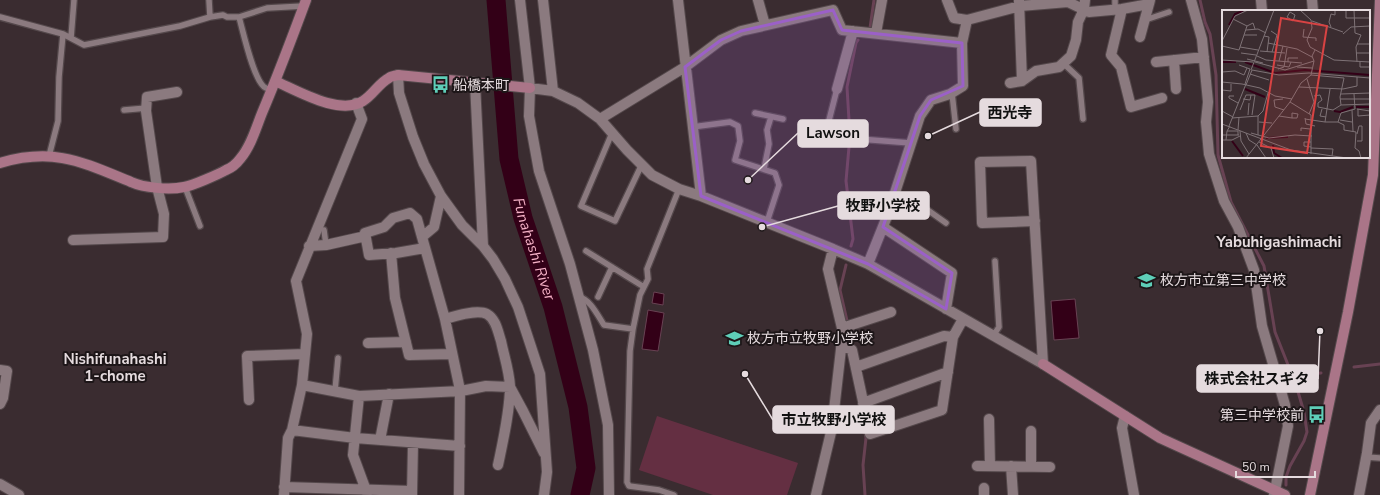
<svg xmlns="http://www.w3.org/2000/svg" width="1380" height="495" viewBox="0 0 1380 495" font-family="'Nunito Sans','Noto Sans JP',sans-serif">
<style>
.green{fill:#642f42}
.water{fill:#330017;stroke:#684253}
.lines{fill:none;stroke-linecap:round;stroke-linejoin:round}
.stream{stroke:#684253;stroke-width:3}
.river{stroke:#330017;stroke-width:19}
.lane-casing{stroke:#54484b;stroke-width:8}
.street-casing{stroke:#54484b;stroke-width:12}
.secondary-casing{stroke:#54484b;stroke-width:12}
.lane{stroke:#8b7a7f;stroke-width:5.5}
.street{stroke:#8b7a7f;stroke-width:10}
.secondary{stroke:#aa7588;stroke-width:10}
.marked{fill:#9b60c8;fill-opacity:0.2;stroke:#9b60c8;stroke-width:3;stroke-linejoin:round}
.labels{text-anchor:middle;stroke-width:4;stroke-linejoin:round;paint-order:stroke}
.poi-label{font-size:14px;fill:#e5dbde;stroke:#1d1618;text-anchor:start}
.neighbourhood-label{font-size:15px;font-weight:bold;fill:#e5dbde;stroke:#1d1618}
.water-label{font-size:15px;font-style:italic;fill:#f6b1c7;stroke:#1d1618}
.inset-river{fill:none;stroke:#330017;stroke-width:2}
.inset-road{fill:none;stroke:#7e7276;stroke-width:1}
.view{fill:#d84343;fill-opacity:0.15;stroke:#d84343;stroke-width:2}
.inset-edge{fill:none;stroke:#e5dbde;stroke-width:2}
.leader{fill:none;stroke:#e5dbde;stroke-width:1.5}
.callout-dot{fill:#e5dbde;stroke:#1d1618;stroke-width:1.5}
.callout{fill:#e5dbde;stroke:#e5dbde;stroke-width:1.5}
.callout-label{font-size:15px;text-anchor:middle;font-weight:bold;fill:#111}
</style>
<rect width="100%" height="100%" fill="#3a2c30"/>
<path class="green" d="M657 416 798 463 787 495H713L639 470Z"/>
<path class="water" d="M654 292 664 294 663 305 652 303Z
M1075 299 1079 338 1054 340 1051 301Z
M648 310 664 313 658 351 642 349Z"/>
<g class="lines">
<path class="stream" d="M1200 0 1205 22 1210 34 1216 75 1218 155 1231 202 1264 266 1275 332 1296 385 1304 412 1307 432 1304 441 1290 466 1286 477V485
M870 28 874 0
M850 137 847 87 856 43 858 40
M849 147 846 181 853 239 851 246
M846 265 840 290 848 325
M849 335V338
M1354 367 1380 364
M1296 385 1310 374 1321 373
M865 495 863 465 866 438 865 433"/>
<path class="river" id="s1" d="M496 0 509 159 523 218 553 307 578 407 586 468 580 495"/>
<defs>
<path id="lane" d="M209 0 210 17
M1115 10V0
M0 17 63 34 84 45 180 26 210 17 223 15 227 17H239C243 31 254 83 266 88
M239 17 267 8 304 6
M1145 20 1169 12
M71 38 74 0
M1063 63 1079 78 1083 119
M837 89 826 132 846 138 911 143
M952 93 956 129
M124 110 147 108
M755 113 783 119
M692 127 730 122 738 126 740 141 735 160 775 173 779 185 767 222
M612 133 581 206 615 221 642 164
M49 156 58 121 59 77 63 34
M764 169 769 144 767 130 771 117
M185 187 200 226
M894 195 908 196 946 223
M324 230 326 245
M586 251 644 287
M579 297C590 299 598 316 604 325L633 329
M598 297 612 267
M993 336 999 327 995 261
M335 391 338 358
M1366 457 1380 458
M674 495 659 490 629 486 627 482 630 351 633 329 640 295 648 279 647 269 679 189"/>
<path id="street" d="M520 0 530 88 529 116 539 171 570 264 593 350 608 425 609 495
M543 0 553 91
M678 0 701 196
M758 0 765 25
M947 0 954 18 967 20
M1191 0 1202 39 1208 102 1206 122 1209 154 1224 201 1238 227 1254 270 1262 326 1285 405 1288 426 1274 495
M1261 0 1262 11
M1312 0 1313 11
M1019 1 1022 81
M1122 9 1111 55 1121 67 1131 107 1162 98
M876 33 882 0
M1140 37 1149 4
M1174 60 1176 89
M1156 62 1204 57
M398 75 399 93 413 137 424 164 441 196 462 225 483 246 493 259 505 279 518 307 540 374 547 472 544 495
M475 83 483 246
M1010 83 1022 81 1036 71 1059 67 1071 56 1076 40 1078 22 1084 9 1085 0
M530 88 553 91 578 103 600 119 627 150 652 175 679 189 701 196 833 249 868 264 1043 364
M837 89 853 31
M600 119 685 67 721 40 741 31 833 10 842 30 962 43
M441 196 434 227 422 237 445 319 460 390 459 495
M1035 221 982 223 980 162 1031 161 1043 364
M883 227 952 273 946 309
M422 237 417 219 410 213 393 218 384 227 365 233 369 255 396 253 425 248
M73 240 163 237 164 214 157 187 146 111 147 97 177 92
M309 246 326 245 366 236
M391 253 395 298 409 355 452 354
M868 264 888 214 920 116 931 100 950 94 963 86 962 43 967 20 1020 6 1068 2 1089 12 1122 9 1149 4 1150 0
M445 319C455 316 477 309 487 314 496 319 498 332 501 341 504 356 509 370 510 386 510 411 503 441 498 465
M842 328 891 312
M368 343 406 342
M841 344 852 350 870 434 942 410 953 337 963 319
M856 367 944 336 953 337
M0 370 7 371 3 398 0 404
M302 385 359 396 461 391 486 386 510 387 523 411 544 453
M359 396 353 455 367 493
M249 400 247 356 305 354
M863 403 948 372
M1125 416 1122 428 1134 495
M989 419 990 466
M292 430 355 438 460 446
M1031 431V466
M380 440 389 394
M977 466 1050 467
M1011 466 1013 495
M0 484 19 495
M284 487 412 491
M984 488V495
M284 495 288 438 292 430 302 385 307 334 296 281 362 119 356 103
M412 495 413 443
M816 495 832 428 841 349 842 328 828 269 833 249
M1359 495 1367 453 1371 423 1380 410"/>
<path id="secondary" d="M275 81C298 91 340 116 363 101 373 95 379 83 389 78 391 76 395 76 398 75L530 88
M0 163C54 147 82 162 131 182 144 188 170 190 184 187 192 186 219 174 226 170 231 168 237 163 240 159 251 146 256 128 262 113 278 75 292 38 306 0
M1043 364 1160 438 1285 495
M1310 495 1348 312 1373 175 1380 0"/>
</defs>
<use href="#lane" class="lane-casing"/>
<use href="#street" class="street-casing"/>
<use href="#secondary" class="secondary-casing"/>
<use href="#lane" class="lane"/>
<use href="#street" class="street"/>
<use href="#secondary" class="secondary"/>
</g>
<path class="marked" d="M833 10 842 30 962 43 963 86 931 100 920 116 883 227 952 273 946 309 868 264 701 196 685 67 721 40 741 31Z"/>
<defs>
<symbol id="bus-bare" viewBox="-9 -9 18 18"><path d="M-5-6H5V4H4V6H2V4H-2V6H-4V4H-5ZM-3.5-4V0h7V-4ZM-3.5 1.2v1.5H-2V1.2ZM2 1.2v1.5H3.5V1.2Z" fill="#5eceb8" stroke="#1d1618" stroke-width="2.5" paint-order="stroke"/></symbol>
<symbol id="school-bare" viewBox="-9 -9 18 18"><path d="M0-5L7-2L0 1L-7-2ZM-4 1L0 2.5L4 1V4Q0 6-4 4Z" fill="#5eceb8" stroke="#1d1618" stroke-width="2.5" paint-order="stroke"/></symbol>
</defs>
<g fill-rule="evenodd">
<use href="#bus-bare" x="428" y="72" width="25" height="25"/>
<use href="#school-bare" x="1134" y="268" width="25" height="25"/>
<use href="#school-bare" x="722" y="326" width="25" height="25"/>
<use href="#bus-bare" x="1304" y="402" width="25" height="25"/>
</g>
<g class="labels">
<g class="poi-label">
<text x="453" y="90">船橋本町</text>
<text x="1160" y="285">枚方市立第三中学校</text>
<text x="747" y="343">枚方市立牧野小学校</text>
<text x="1304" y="420" text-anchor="end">第三中学校前</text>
</g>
<g class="neighbourhood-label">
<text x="1279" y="247">Yabuhigashimachi</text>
<text x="115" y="364">Nishifunahashi<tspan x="115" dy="17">1-chome</tspan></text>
</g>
<g class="water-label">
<text dy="5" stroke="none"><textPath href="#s1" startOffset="253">Funahashi River</textPath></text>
</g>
</g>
<g transform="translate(1222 10)">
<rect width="148" height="148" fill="#3a2c30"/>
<path class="inset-river" d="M7 15 13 4 21 1M0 52H14M23 52 53 63 83 60 148 65M23 79 43 87M134 97H148M112 101 118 102 131 97M44 128 66 127M10 131 21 146M51 135 52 143 60 148"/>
<path class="inset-road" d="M78 0 89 10 90 18 85 30 88 37 112 50 148 52M124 0V8H148M132 0 133 23 139 25 134 37 135 52M68 2 73 5 71 11 65 7ZM11 9 25 16M90 11 121 22M109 17 107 12 109 4 113 5V0M82 19 81 27 94 28V31M24 20 36 19 44 23M49 21 55 25 50 42M121 24 129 17 148 16M22 25H35M42 26 47 27 45 42M0 31 13 6 26 0M46 33 75 39 90 47M135 34H148M0 36 17 40 25 16 31 13 33 19M18 37 36 40M38 41 63 43M19 43 34 45M134 43H148M35 46 44 50 80 53M25 49 41 53M0 50 31 52M57 51 61 36M33 52 63 60 92 51M66 52V48H76M138 52V57H148M17 55 28 59 23 74M55 55 67 57 69 52M75 57 90 58M56 59 62 57 65 38M29 60 52 0M0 62 13 61 22 65 25 58M28 64 47 70M89 65 122 68 118 87 119 95M85 69 92 92 87 104M0 72 20 74 38 78 53 86 70 89M24 75 30 60 57 65 87 63 148 68M77 77 121 79 135 76V67M0 80 9 81V74M119 84 148 83M12 86H7V88L16 93M92 86 98 85 100 90 96 93V97L111 100 119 95 148 94M21 89 28 90 29 85M61 89 52 90 53 97 62 100M118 89H148M68 92 89 105V144M100 99 98 106 104 107M135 99 148 101M136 99V106L148 105M18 100 24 85H33L30 105M130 100 131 121M0 101 11 107M26 105 27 93M36 106 41 101 46 83M36 106V125M57 106 70 108H75L76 104 70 103V108M10 108 36 106M83 108 84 114 93 116M83 109 103 112 108 79M118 110 130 112M37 112 50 113M103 112H116L122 115V120L134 122 133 138 137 141 139 148M116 112 119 103 133 99 132 84M0 114 69 140 125 148M7 116 24 74M16 120 17 107M5 121H16V125M18 121 19 131 27 144M79 121V118L88 119M24 123 27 130 35 135 44 148M29 123 47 128 73 125 90 126M0 125H17M0 130H10L18 126M4 130 5 121 8 116M135 131H140V116H137L135 124M37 132 49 138 52 148M89 137 82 136V132H89M89 138 111 139 110 146M24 148 68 92 79 73 89 65 92 51 90 46 93 40"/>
<path class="view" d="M59 8 105 16 85 143 39 136Z"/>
<rect width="148" height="148" class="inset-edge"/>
</g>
<path class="leader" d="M928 136L980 112M748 180L798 133M762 227L838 206M1320 331L1318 379M745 374L773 420"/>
<g class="callout-dot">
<circle cx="928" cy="136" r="4"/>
<circle cx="748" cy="180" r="4"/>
<circle cx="762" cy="227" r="4"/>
<circle cx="1320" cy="331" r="4"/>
<circle cx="745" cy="374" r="4"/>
</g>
<g class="callout">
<rect x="980" y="99" width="61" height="27" rx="4"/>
<rect x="798" y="120" width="70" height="27" rx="4"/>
<rect x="838" y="192" width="91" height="27" rx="4"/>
<rect x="1197" y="365" width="121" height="27" rx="4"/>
<rect x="773" y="406" width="121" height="27" rx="4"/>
</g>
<g class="callout-label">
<text x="1010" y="118">西光寺</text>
<text x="833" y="138">Lawson</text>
<text x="883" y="211">牧野小学校</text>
<text x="1257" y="384">株式会社スギタ</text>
<text x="834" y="425">市立牧野小学校</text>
</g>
<path d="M1236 471v6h79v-6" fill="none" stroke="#e5dbde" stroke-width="2"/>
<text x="1242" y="471" font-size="12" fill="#e5dbde" stroke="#1d1618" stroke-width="3" paint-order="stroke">50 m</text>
</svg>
